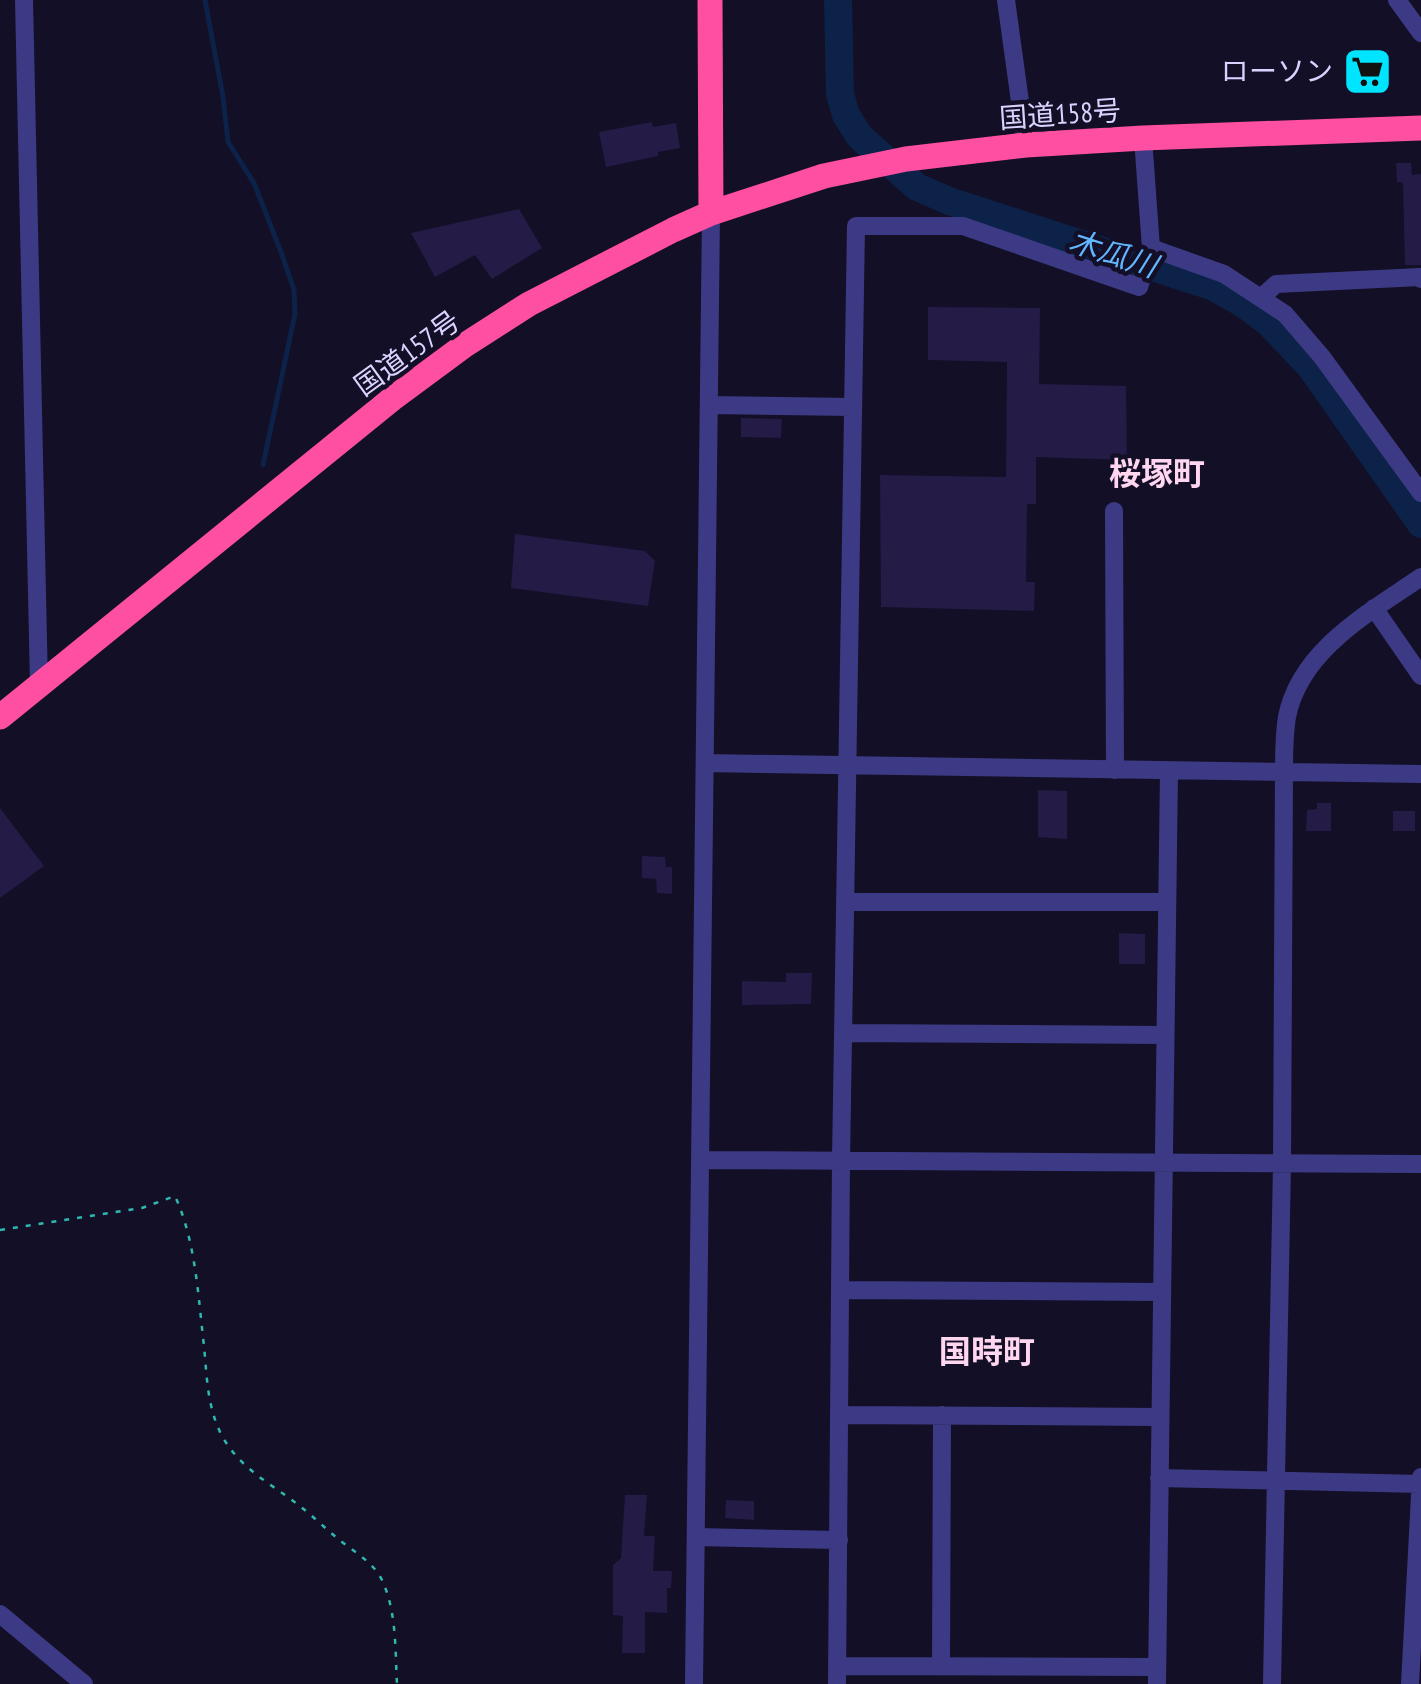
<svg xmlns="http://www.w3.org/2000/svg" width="1421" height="1684" viewBox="0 0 1421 1684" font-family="'PT Sans Narrow','Noto Sans JP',sans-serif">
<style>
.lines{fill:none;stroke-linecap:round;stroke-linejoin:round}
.stream{stroke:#0c2248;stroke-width:5}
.river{stroke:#0c2248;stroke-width:28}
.building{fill:#241b47}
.path{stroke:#2fb8b0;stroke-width:2.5;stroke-dasharray:5 8;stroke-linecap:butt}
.minor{stroke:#3d3a85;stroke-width:18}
.highway{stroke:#ff4fa3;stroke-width:25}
.labels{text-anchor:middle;stroke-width:9;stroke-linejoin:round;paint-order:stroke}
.poi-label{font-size:28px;fill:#d9d4ff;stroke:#130f26;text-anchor:end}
.street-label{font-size:28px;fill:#d9d4ff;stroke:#130f26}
.water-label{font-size:30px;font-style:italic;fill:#62b6ff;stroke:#130f26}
.quarter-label{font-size:32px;font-weight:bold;fill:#ffd6f0;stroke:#130f26}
</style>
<rect width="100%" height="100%" fill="#130f26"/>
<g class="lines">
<path class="stream" d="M205 0 223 97 228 142 254 183 281 252 294 290 295 314 263 465"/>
<path class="river" d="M838 0 840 94 846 115 860 137 917 187 949 201 1214 287 1244 304 1268 322 1310 366 1421 524"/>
</g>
<path class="building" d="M1389 50 1390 84H1346V58Z
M652 122 653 127 676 123 680 148 658 152V156L606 167 599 132Z
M1396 163H1411L1412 175 1421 174V265H1405L1403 183 1397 182Z
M519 209 542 248 492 279 475 255 435 277 411 233Z
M928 307 1040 308 1039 384 1126 386 1127 460 1036 457V504H1027L1026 582H1035L1034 611 881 607 880 475 1006 477 1007 362 928 360Z
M741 418 782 419 781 438 741 437Z
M515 534 645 551 655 561 648 606 511 588Z
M1038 790 1067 791V839L1038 837Z
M1317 803H1331V831H1306L1307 810 1317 809Z
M0 808 44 866 0 898Z
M1393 811H1415V831H1393Z
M642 856 665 857 666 867H672V894L657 893 656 879 642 878Z
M1119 933 1145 934V964H1119Z
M786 973H812L811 1004 742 1005V981L786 982Z
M625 1495H647L644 1536H655L653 1571H672L671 1588H667V1613L645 1612V1653H622L623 1616 613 1615V1565L621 1558Z
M726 1500 754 1501V1520L725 1518Z"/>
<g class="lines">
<path class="path" d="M0 1230 142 1208 175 1196C196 1242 198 1296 204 1346 207 1377 207 1407 222 1436 242 1471 271 1483 301 1507 315 1518 328 1531 342 1542 356 1553 372 1562 381 1578 397 1610 395 1650 397 1684"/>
<path class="minor" d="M24 0 39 685
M1006 0 1026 145
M1397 0 1421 33
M1151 248 1224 274 1285 314 1322 357 1421 493
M1262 297 1276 284 1420 277 1421 279
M709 405 853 407
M1114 511 1115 770
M1374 608 1421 676
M705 763 1421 774
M846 902H1167
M844 1033 1165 1035
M700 1160 1421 1164
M841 1290 1162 1292
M841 1415 1160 1417
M1159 1478 1421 1484
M696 1537 839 1540
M0 1614 84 1684
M838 1666 1157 1667
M941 1666 942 1415
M694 1684 711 213
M837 1684 841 1161 856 226H963L1139 287 1151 248 1143 138
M1157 1684 1169 771
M1272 1684 1282 1165 1284 772C1284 754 1284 735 1287 717 1300 650 1370 612 1421 577
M1410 1684 1421 1477"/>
<path class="highway" d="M710 0 711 213
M0 717 392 399 465 345 529 304 673 230 711 213 824 176 906 159 1026 145 1143 138 1421 128"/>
</g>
<defs>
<symbol id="supermarket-square" viewBox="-11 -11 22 22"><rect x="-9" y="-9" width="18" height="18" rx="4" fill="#00e5ff" stroke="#130f26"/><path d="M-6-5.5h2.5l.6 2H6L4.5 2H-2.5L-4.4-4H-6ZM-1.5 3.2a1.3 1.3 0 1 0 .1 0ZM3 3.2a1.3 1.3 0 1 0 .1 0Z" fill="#111"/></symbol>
</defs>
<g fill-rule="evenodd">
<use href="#supermarket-square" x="1340" y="44" width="55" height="55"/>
</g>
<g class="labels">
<g class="poi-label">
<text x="1333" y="81">ローソン</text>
</g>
<g class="street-label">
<text transform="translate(1060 114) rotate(-4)" y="10">国道158号</text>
<text transform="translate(407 353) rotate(-36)" y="10">国道157号</text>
</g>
<g class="water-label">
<text transform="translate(1113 254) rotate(18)" y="10">木瓜川</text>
</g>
<g class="quarter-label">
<text x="1157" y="485">桜塚町</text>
<text x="987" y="1363">国時町</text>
</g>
</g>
</svg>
